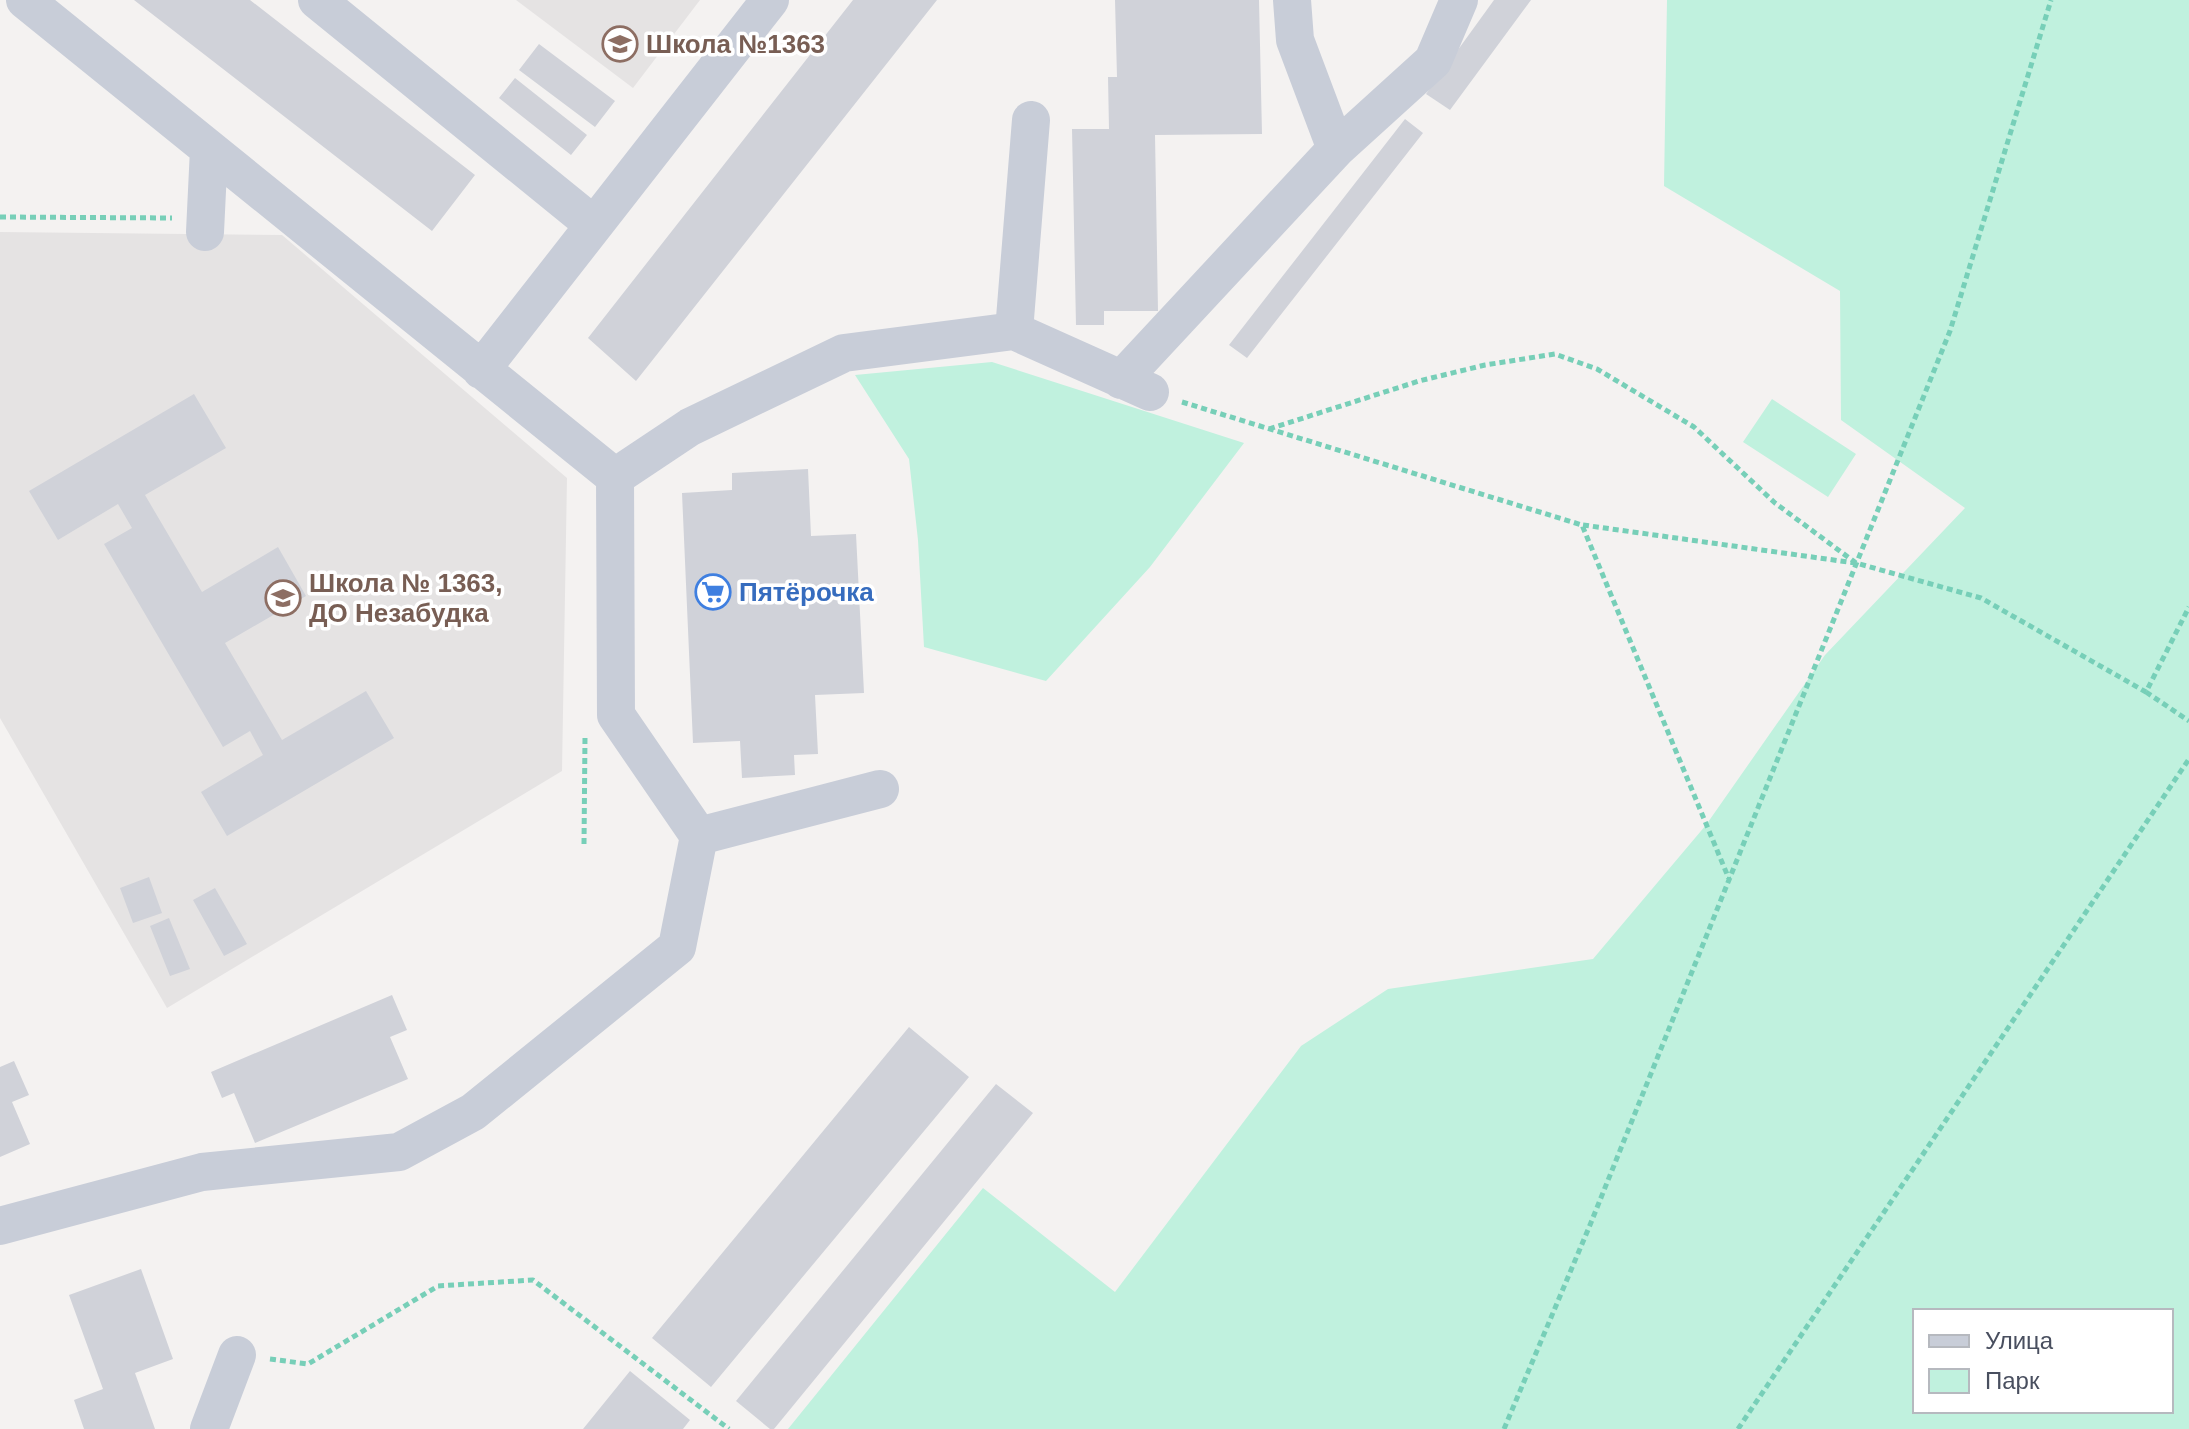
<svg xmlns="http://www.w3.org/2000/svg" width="2189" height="1429" viewBox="0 0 2189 1429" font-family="Arial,sans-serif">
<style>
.education{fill:#e5e3e3}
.green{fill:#c0f1de;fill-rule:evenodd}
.building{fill:#d0d2d9}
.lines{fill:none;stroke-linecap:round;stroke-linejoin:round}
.path{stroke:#77cfb8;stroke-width:5;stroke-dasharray:6 4;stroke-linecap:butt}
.minor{stroke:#c8cdd8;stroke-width:38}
.labels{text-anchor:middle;stroke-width:7;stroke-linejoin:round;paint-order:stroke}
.education-label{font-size:26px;font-weight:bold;fill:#785e54;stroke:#fff;text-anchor:start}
.shop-label{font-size:26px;font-weight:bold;fill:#366cbe;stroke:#fff;text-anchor:start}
</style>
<rect width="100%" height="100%" fill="#f4f2f1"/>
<path class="education" d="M516 0H700L633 88Z
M0 232 282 235 567 478 562 771 167 1008 0 718Z"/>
<path class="green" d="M1667 0H2189V1429H788L983 1188 1115 1292 1301 1046 1388 989 1593 959 1706 825 1825 655 1965 508 1841 420 1840 291 1664 186ZM1915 1311H2171V1411H1915Z
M992 362 1244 443 1150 567 1046 681 924 647 918 540 909 459 855 375Z
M1772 399 1856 454 1828 497 1743 442Z"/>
<path class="building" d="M134 0H250L475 175 432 231Z
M853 0H937L636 381 588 338Z
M1115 0H1259L1262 134 1155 135 1158 311H1104V325H1076L1072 129H1109L1108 77H1117Z
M1494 0H1531L1450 110 1426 94Z
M539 44 615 101 595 127 519 70Z
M515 78 587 135 571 155 499 98Z
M1405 119 1423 133 1247 358 1229 345Z
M194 394 226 448 145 495 202 592 278 547 306 596 225 643 282 740 366 691 394 738 227 836 201 792 263 755 250 731 223 747 104 544 132 528 118 504 58 540 29 491Z
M808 469 811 536 856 534 864 693 815 695 818 754 794 755 795 775 742 778 740 741 693 743 682 493 732 490V473Z
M149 877 162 913 133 923 120 888Z
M215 888 247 944 224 956 193 900Z
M169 918 190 969 170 976 150 926Z
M392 995 407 1030 390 1037 408 1079 255 1143 234 1093 222 1098 211 1072Z
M909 1027 969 1077 711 1387 652 1338Z
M14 1061 29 1095 12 1102 30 1144 0 1157V1067Z
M996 1084 1033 1113 774 1429H770L736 1401Z
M141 1269 173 1359 135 1373 155 1429H84L74 1400 103 1389 69 1295Z
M630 1371 690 1420 683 1429H583Z"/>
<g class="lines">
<path class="path" d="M0 217 172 218
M1182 402 1582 525 1729 879
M1269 429 1419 381 1485 365 1555 354 1597 369 1694 427 1775 503 1856 563 1981 598 2146 692 2189 607
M1583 525 1855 563
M2146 692 2189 721
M584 844 585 737
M270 1359 308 1364 438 1286 533 1280 729 1429
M1504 1429 1590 1225 1950 331 2051 0
M1738 1429 2189 759"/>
<path class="minor" d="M25 0 615 477 690 427 844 353 1014 331 1150 392
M317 0 594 225
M1292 0 1295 40 1336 149
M205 232 209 149
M1014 331 1031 120
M481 370 770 0
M1121 380 1336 149 1433 61 1459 0
M699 836 880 789
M0 1226 202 1172 399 1152 473 1112 677 947 699 836 616 715 615 477
M209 1429 237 1355"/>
</g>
<defs>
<symbol id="school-ring" viewBox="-11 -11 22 22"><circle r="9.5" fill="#fff" stroke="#8d6e63" stroke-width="1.5"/><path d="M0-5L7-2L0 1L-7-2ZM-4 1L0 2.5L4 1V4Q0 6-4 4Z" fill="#8d6e63"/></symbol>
<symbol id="supermarket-ring" viewBox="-11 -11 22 22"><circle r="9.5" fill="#fff" stroke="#3f7fe0" stroke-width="1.5"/><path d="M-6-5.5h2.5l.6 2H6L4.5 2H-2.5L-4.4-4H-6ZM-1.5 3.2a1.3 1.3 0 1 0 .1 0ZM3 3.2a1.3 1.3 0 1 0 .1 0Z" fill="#3f7fe0"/></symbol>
</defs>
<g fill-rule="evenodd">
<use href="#school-ring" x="600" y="24" width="40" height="40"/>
<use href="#supermarket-ring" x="693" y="572" width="40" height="40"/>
<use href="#school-ring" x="263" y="578" width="40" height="40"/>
</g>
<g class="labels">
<g class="education-label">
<text x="646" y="53">Школа №1363</text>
<text x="309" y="592">Школа № 1363,<tspan x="309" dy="30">ДО Незабудка</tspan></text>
</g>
<g class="shop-label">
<text x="739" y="601">Пятёрочка</text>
</g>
</g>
<rect x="1913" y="1309" width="260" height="104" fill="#ffffff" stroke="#b6b9bf" stroke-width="2"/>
<rect x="1929" y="1335" width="40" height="12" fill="#c8cdd8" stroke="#b6b9bf" stroke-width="2"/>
<text x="1985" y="1349" font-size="24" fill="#494f5f">Улица</text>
<rect x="1929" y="1369" width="40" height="24" fill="#c0f1de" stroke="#b6b9bf" stroke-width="2"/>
<text x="1985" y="1389" font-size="24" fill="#494f5f">Парк</text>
</svg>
